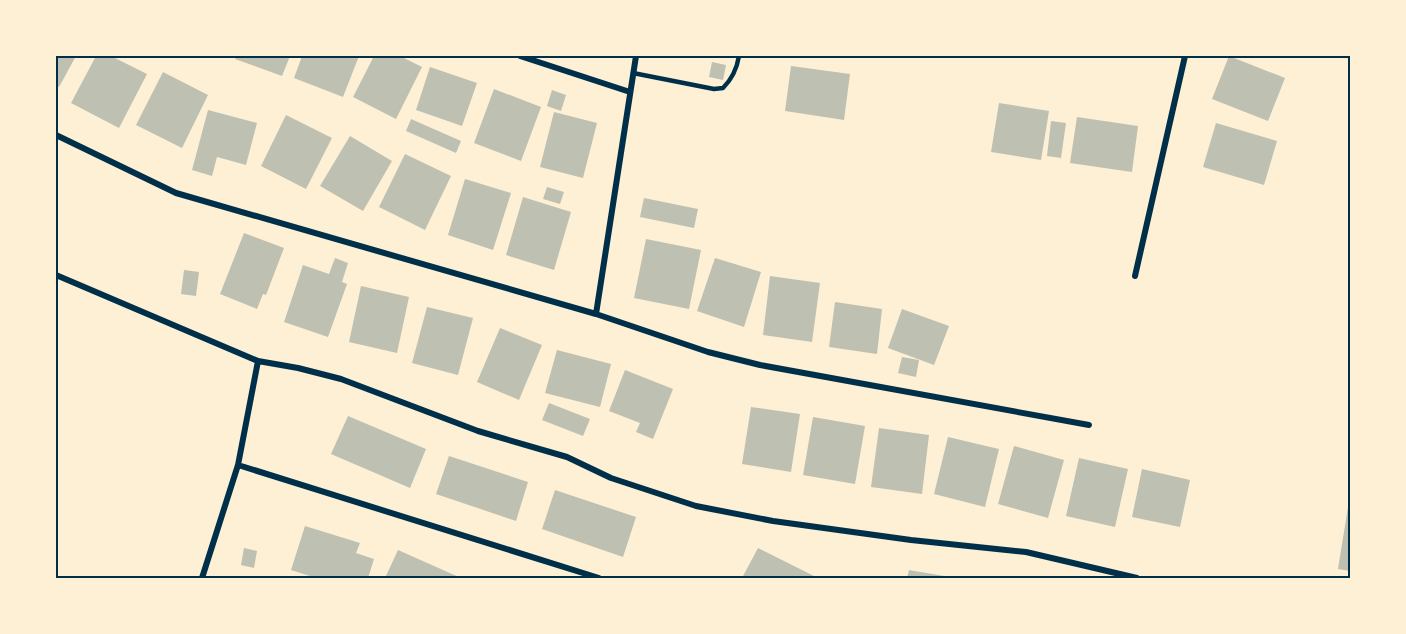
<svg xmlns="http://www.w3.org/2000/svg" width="1406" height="634" viewBox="0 0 1406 634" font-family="'Crimson Pro',serif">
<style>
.building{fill:#bec0b2}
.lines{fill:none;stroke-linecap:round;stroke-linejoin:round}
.service{stroke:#003049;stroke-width:4.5}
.minor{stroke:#003049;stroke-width:6}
.neatline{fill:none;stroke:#003049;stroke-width:2}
</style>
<rect width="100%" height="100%" fill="#fdf0d5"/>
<path class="building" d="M56 56H76L59 87 56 85Z
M96 56H111L147 74 119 128 71 103Z
M237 56H290L282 76 235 59Z
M302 56H359L343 97 294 78Z
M374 56H400L422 67 396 119 353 97Z
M1229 56 1285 78 1268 121 1212 99Z
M712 62 726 65 723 80 709 77Z
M791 66 850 74 844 120 785 111Z
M430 67 477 83 462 126 416 110Z
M163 72 208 95 182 148 136 125Z
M494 89 541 107 521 161 474 143Z
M552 90 566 95 561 111 547 106Z
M999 103 1049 111 1041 160 991 152Z
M208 110 257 123 246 165 217 157 212 176 192 170Z
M554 112 597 123 583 178 540 167Z
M286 115 332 138 306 189 261 166Z
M1077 117 1138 126 1132 172 1070 163Z
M411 119 461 141 456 153 406 131Z
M1051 121 1066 123 1061 158 1047 156Z
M1216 123 1277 141 1264 185 1203 167Z
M350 136 392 161 363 211 320 186Z
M405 154 451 176 425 230 379 207Z
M465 179 511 193 493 250 448 235Z
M547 187 564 192 560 204 543 199Z
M523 197 571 212 554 270 506 255Z
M644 198 698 209 694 228 640 217Z
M244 233 284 248 266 295 263 294 257 309 220 294Z
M646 239 701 250 689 309 634 298Z
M335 258 348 263 342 282 347 284 328 337 284 322 303 265 329 274Z
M715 258 761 272 744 327 697 311Z
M184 270 199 272 196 296 181 294Z
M770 276 820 283 812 342 763 335Z
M361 286 409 297 397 353 349 342Z
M835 302 882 309 877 354 829 347Z
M427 307 473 318 458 375 412 363Z
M902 309 949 326 934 365 888 348Z
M500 328 542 345 519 400 477 382Z
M557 350 611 364 600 407 545 393Z
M902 357 919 360 916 377 898 373Z
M625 370 673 389 653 439 636 432 640 423 609 411Z
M549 403 590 419 583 436 542 420Z
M751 407 800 414 791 472 742 464Z
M348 416 426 449 410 488 331 454Z
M813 417 865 426 855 484 803 475Z
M879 428 929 435 922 494 871 487Z
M948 437 999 449 985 507 934 494Z
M1014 446 1064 460 1048 518 998 504Z
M449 456 528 482 516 521 436 494Z
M1079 458 1128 469 1115 527 1066 516Z
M1142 469 1190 480 1180 527 1132 517Z
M555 490 636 517 623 557 542 529Z
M1348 507H1350V571L1338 569Z
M305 526 360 543 356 553 374 559 368 578H316L291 570Z
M244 548 257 551 254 568 241 565Z
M758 548 818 578H742Z
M398 550 461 578H385Z
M909 570 950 577V578H907Z"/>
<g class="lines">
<path class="service" d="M633 73 714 89 723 88C733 78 737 68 739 56"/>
<path class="minor" d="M520 56 630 92
M56 135 176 193 596 314 708 352 760 365 1089 425
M56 275 258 361 298 368 341 379 478 431 567 457 611 478 696 506 773 521 911 540 1026 552 1137 578
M1135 276 1185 56
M596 314 636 56
M238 465 599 578
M202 578 238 465 258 361"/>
</g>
<rect width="1406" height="634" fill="none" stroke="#fdf0d5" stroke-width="114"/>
<rect x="57" y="57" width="1292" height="520" class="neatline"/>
</svg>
